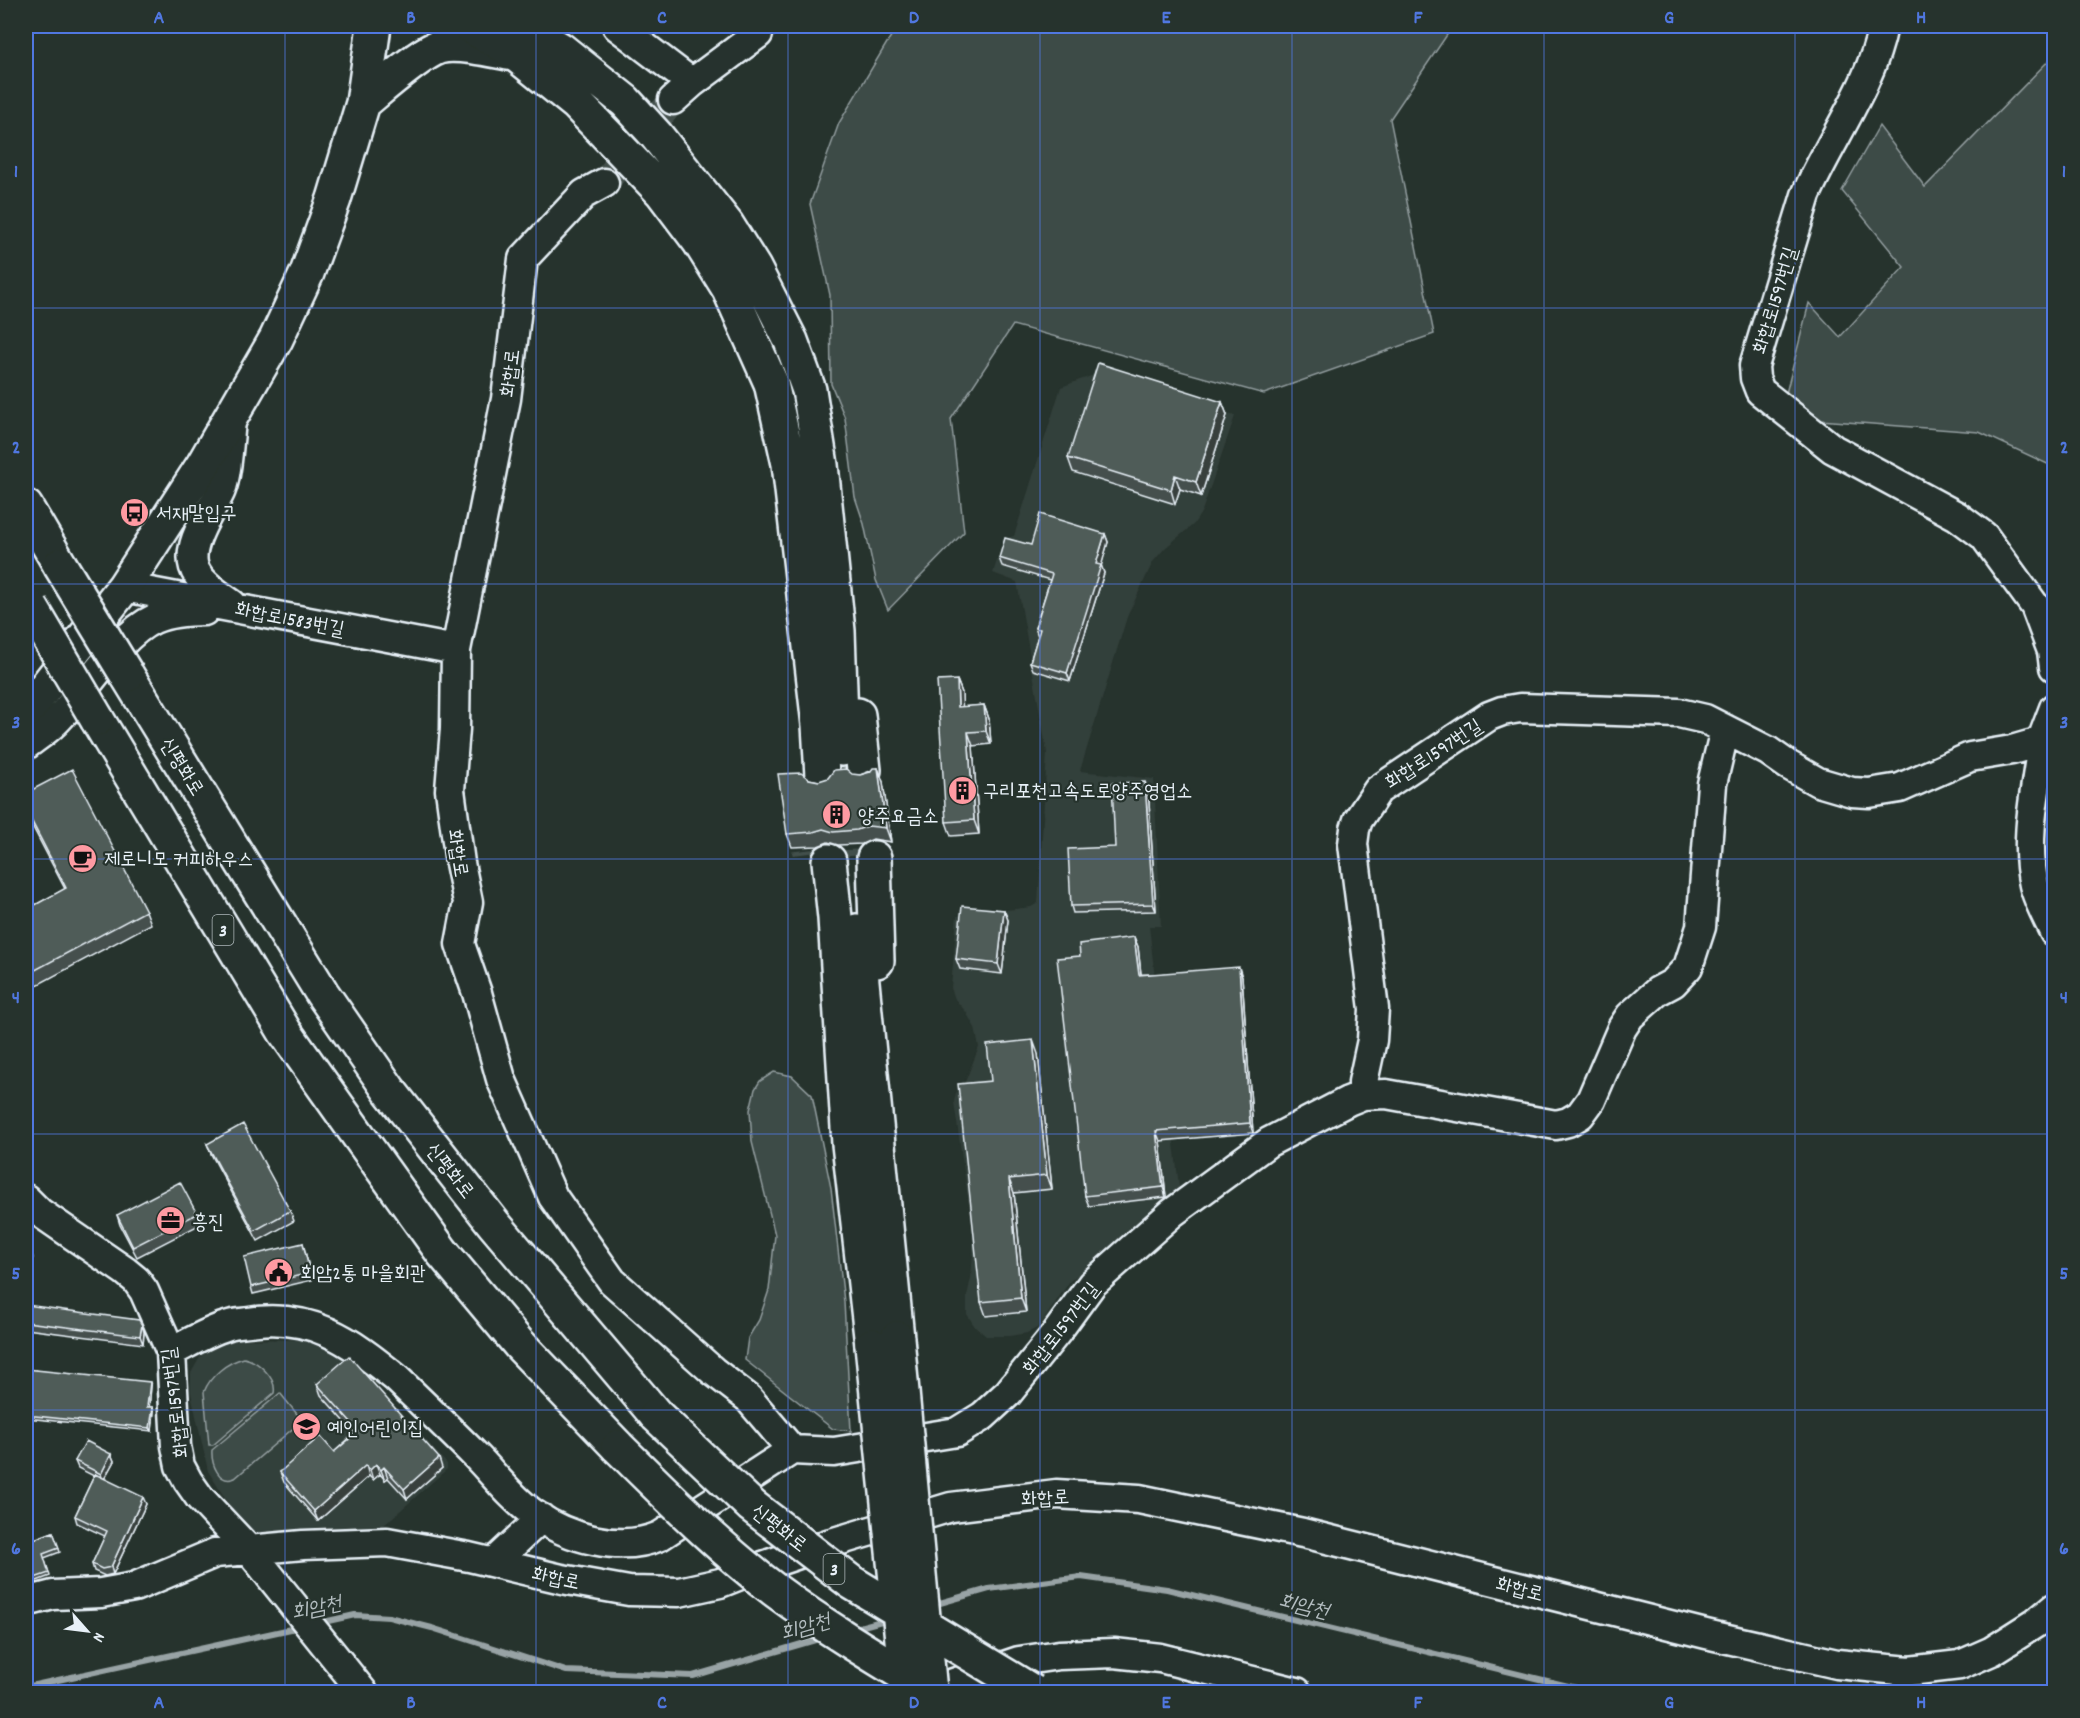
<svg xmlns="http://www.w3.org/2000/svg" width="2080" height="1718" viewBox="0 0 2080 1718" font-family="Dekko,'Poor Story',sans-serif">
<style>
.built{fill:#333f3a}
.green{fill:#3e4b47;stroke:#939ea0;stroke-width:1.5}
.lines{fill:none;stroke-linecap:round;stroke-linejoin:round}
.stream{stroke:#98a3a5;stroke-width:6}
.minor-tunnel{stroke:#43504b;stroke-width:28;stroke-dasharray:28 14;stroke-linecap:butt}
.highway-tunnel{stroke:#43504b;stroke-width:33;stroke-dasharray:33 16;stroke-linecap:butt}
.minor-casing{stroke:#e8f1f8;stroke-width:33}
.major-casing{stroke:#e8f1f8;stroke-width:38}
.highway-casing{stroke:#e8f1f8;stroke-width:38}
.minor{stroke:#26332d;stroke-width:28}
.major{stroke:#26332d;stroke-width:33}
.highway{stroke:#26332d;stroke-width:33}
.highway-bridge-casing{stroke:#e8f1f8;stroke-width:38;stroke-linecap:butt}
.highway-bridge{stroke:#26332d;stroke-width:33}
.wall{fill:#454f4d;stroke:#e8f1f8;stroke-width:1.5}
.shaded-wall{fill:#38403e;stroke:#e8f1f8;stroke-width:1.5}
.building{fill:#505c59;stroke:#e8f1f8;stroke-width:1.5}
.grid{fill:none;stroke:#5077e0;stroke-width:1.5;stroke-opacity:0.55}
.labels{text-anchor:middle;stroke-width:4.5;stroke-linejoin:round;paint-order:stroke}
.shield{fill:#26332d;stroke:#aeb8bb;stroke-width:1.5}
.shield-label{font-size:18px;font-weight:bold;fill:#e8f1f8}
.street-label{font-size:20px;fill:#e8f1f8;stroke:#26332d}
.poi-label{font-size:20px;fill:#e8f1f8;stroke:#26332d;text-anchor:start}
.water-label{font-size:21px;font-style:italic;fill:#b3bdc0;stroke:#26332d}
.neatline{fill:none;stroke:#5077e0;stroke-width:2}
.grid-label{font-size:20px;text-anchor:middle;font-weight:bold;fill:#5077e0}
</style>
<rect width="100%" height="100%" fill="#26332d"/>
<filter id="ink" filterUnits="userSpaceOnUse"><feTurbulence type="fractalNoise" baseFrequency=".0167" numOctaves="2"/><feDisplacementMap in="SourceGraphic" scale="12" xChannelSelector="R" yChannelSelector="G"/><feConvolveMatrix kernelMatrix="1 2 1 2 8 2 1 2 1" color-interpolation-filters="sRGB"/></filter>
<g filter="url(#ink)">
<path class="built" d="M1099 373 1235 416 1202 511 1194 524 1165 548 1153 562 1127 617 1080 771 1154 779 1161 926H1149L1180 1195 1070 1281 1039 1327 1027 1333 1010 1336H986L975 1327 967 1314V1296L971 1278 973 1252V1233L954 1102 956 1093 965 1082 979 1047 975 1028 966 1012 955 999 951 988 957 916 1031 907 1038 903 1047 753 1017 582 993 573 1004 539 1014 536 1061 387Z
M232 1339 308 1340 354 1360 447 1464V1469L383 1526 271 1544 257 1542 228 1503 208 1471 191 1393V1373L200 1357 217 1343Z"/>
<path class="green" d="M897 26H1453L1390 119 1434 334 1264 394 1013 325 951 419 964 532 888 610 876 580 864 524 855 497 845 418 831 384 830 295 810 204 839 123Z
M2054 55V467L1979 432 1780 417 1809 303 1840 337 1904 267 1842 191 1879 126 1925 187Z
M774 1072 792 1076 812 1095 831 1188 844 1302 851 1431 833 1429 745 1360 748 1338 759 1320 769 1290 775 1235 752 1142 750 1110 755 1089 760 1081Z
M244 1358C258 1361 277 1378 274 1393L213 1445H209L204 1392C210 1376 227 1362 244 1358Z
M280 1393 301 1419 297 1425 235 1478C219 1485 211 1464 212 1450Z"/>
<g class="lines">
<path class="stream" d="M933 1605 989 1589 1081 1577 1167 1589 1593 1692
M319 1623 355 1615 389 1617 432 1628 566 1671 693 1676 822 1638
M852 1629 889 1619
M26 1687 300 1627"/>
<path class="minor-tunnel" d="M604 183 673 100"/>
<path class="highway-tunnel" d="M803 801 809 853
M847 801 850 856"/>
<defs>
<path id="minor" d="M617 26 692 83
M1883 26C1872 84 1830 140 1806 195L1754 366 1755 378 1760 391 1833 449 1957 516 1984 536 2035 606 2052 651 2054 667
M673 100 692 83 758 34
M604 183 584 194 523 259 506 399 456 650 455 729 450 790 460 863 468 902 460 944 477 993 501 1079 553 1197 612 1281 713 1371 748 1398 792 1450
M231 421C229 439 227 476 221 490 218 498 212 506 208 514 181 563 189 575 232 604
M124 587 456 650
M2043 737C2037 785 2023 838 2034 885 2038 901 2047 917 2054 932
M26 745C35 738 46 731 55 722 84 694 118 635 154 619 170 612 186 611 204 611
M1363 1095V1082L1372 1040 1374 1009 1353 844 1355 829 1358 820 1378 790 1489 716 1502 711 1520 708 1679 713 1705 719 1768 751 1788 765 1818 782 1852 792 1869 793 1900 788 1970 757 2012 750 2036 743 2043 737 2054 708
M26 1199 39 1212 125 1271 136 1280 144 1291 171 1352 176 1446 180 1466 188 1481 200 1498 250 1551 363 1692
M171 1352C189 1343 207 1332 226 1326 233 1323 241 1323 249 1322 311 1313 350 1340 396 1378 422 1403 449 1429 475 1455 494 1474 511 1498 534 1514 568 1538 620 1553 660 1536L792 1450
M792 1450 834 1452 957 1432 983 1416 1008 1393 1057 1332 1092 1284 1172 1213 1269 1142 1348 1101 1363 1095 1386 1094 1556 1125 1568 1122 1580 1115 1591 1100 1622 1028 1630 1016 1658 991 1673 983 1688 967 1701 927 1712 784 1725 729
M494 1562 541 1518
M26 1602 53 1595 101 1593 134 1587 215 1553 303 1545 387 1542 469 1557 562 1579 629 1591 679 1592 720 1583 763 1566 831 1543 951 1507 1056 1494 1139 1499 1303 1533 1706 1634 1837 1664 1909 1671 1960 1665 1992 1651 2036 1623 2054 1608
M927 1692 1019 1661 1059 1655 1114 1653 1160 1658 1297 1692"/>
<path id="major" d="M363 103C381 88 419 54 439 47 458 41 494 51 514 54
M26 712 124 587 203 465 276 339 307 273 334 199 363 103 374 26"/>
<path id="highway" d="M469 26 509 49 577 104 662 192 699 241 729 289 771 383 789 464 819 725 822 776
M522 26 560 49 625 101 656 135 727 225 754 268 791 341 809 390 821 465 838 631 842 749
M26 507 60 565
M127 675 322 993 389 1090 494 1224 656 1415
M858 715 864 770
M97 719 285 1032 358 1135 442 1252 519 1344 618 1447
M874 858 877 961
M829 861 835 918 849 1144 872 1345
M857 931 897 1338"/>
</defs>
<use href="#minor" class="minor-casing"/>
<use href="#major" class="major-casing"/>
<use href="#highway" class="highway-casing"/>
<use href="#minor" class="minor"/>
<use href="#major" class="major"/>
<use href="#highway" class="highway"/>
<defs>
<path id="highway-bridge" d="M60 565 127 675
M31 607 97 719
M897 1338 930 1692
M872 1345 907 1689
M656 1415 752 1506 851 1582 1033 1692
M618 1447C669 1497 719 1548 776 1591 826 1628 880 1660 933 1692"/>
</defs>
<use href="#highway-bridge" class="highway-bridge-casing"/>
<use href="#highway-bridge" class="highway-bridge"/>
</g>
<path class="wall" d="M1222 402 1227 415 1201 496 1180 489 1175 504 1073 472 1068 458Z
M1105 534 1108 542 1101 565 1104 573 1070 681 1033 670 1030 662 1038 636 1035 628 1050 580 1002 566 999 558Z
M957 680 962 693V707L984 705 989 719 991 744 973 746 979 834 951 836 946 822Z
M878 768 883 782 891 842 873 839 862 844 838 845 828 842 818 846 792 847 787 834 809 779 819 781 860 775Z
M1148 788 1156 911 1073 913 1071 906 1115 847Z
M26 793 146 911 151 924 26 991V910L65 889 26 814Z
M1004 910 1008 920 1002 974 960 969 956 959Z
M1134 937 1138 947 1141 974 1242 977 1253 1133 1160 1141 1166 1197 1089 1206 1085 1196 1080 956Z
M1038 1054 1052 1189 1014 1193 1026 1312 986 1316 981 1302Z
M207 1144 290 1211 294 1221 258 1241 211 1154Z
M197 1214 201 1224 137 1257 120 1225 117 1215Z
M303 1243 312 1280 253 1294 251 1287Z
M26 1305 144 1332 143 1344 26 1329Z
M26 1369 151 1386 149 1407H153L154 1411 152 1431 26 1418Z
M317 1384 442 1468 407 1499 388 1478 385 1480 380 1474 373 1480 369 1476 318 1521 284 1482 280 1472 334 1452 355 1433 321 1395Z
M111 1454 114 1461 104 1479 146 1504 113 1574 105 1576 94 1571 92 1564 105 1536 77 1523 75 1516 94 1476 78 1468 75 1461Z
M53 1532 60 1552 44 1558 50 1576 26 1585V1542Z"/>
<path class="shaded-wall" d="M1222 402 1227 415 1201 496 1196 482Z
M1175 475 1180 489 1175 504 1171 490Z
M1105 534 1108 542 1101 567V565L1104 573 1070 681 1067 673 1096 564Z
M957 680 962 693 963 721 958 707Z
M984 705 989 719 991 744 986 731Z
M968 732 973 746 979 834 974 820Z
M878 768 883 782 891 842 886 828Z
M1145 782 1148 788 1156 911 1153 904Z
M1004 910 1008 920 1002 974 998 964Z
M1134 937 1138 947 1142 984 1139 975Z
M1239 967 1242 977 1253 1133 1250 1123Z
M1033 1040 1038 1054 1052 1189 1047 1175Z
M1156 1131 1160 1141 1166 1197 1163 1187Z
M1009 1179 1014 1193 1026 1312 1021 1298Z
M31 1251 33 1258 26 1267V1257Z
M142 1325 144 1332 143 1344 140 1336Z
M150 1382 151 1386 149 1410 147 1407Z
M153 1407 154 1411 152 1431 150 1428Z
M111 1454 114 1461 103 1481 101 1474Z
M439 1458 442 1468 407 1499 404 1489Z
M376 1464 380 1474 373 1480 370 1470Z
M366 1465 369 1476 318 1521 314 1511Z
M384 1467 388 1478 385 1480 381 1470Z
M143 1497 146 1504 113 1574 111 1567Z"/>
<path class="building" d="M1098 363 1222 402 1196 482 1175 475 1171 490 1068 458Z
M1040 514 1105 534 1096 564 1101 565 1067 673 1030 662 1040 629 1035 628 1052 574 999 558 1005 538 1031 545Z
M957 680 958 707 984 705 986 731 968 732 974 820 946 822 937 681Z
M873 768H878L886 828 868 826 857 830 833 832 823 829 813 832 787 834 778 774 801 773 809 779 819 781 828 778 834 770 846 769 852 774 860 775 870 772Z
M72 769 146 911 26 975V910L66 888 26 810V793Z
M1145 782 1153 904 1071 906 1068 849 1115 847 1112 783Z
M962 906 1004 910 998 964 956 959Z
M1134 937 1139 975 1239 967 1250 1123 1156 1131 1163 1187 1085 1196 1057 958 1080 956 1079 944Z
M1033 1040 1047 1175 1009 1179 1021 1298 981 1302 958 1084 991 1081 987 1045Z
M243 1124 290 1211 254 1231 207 1144Z
M180 1182 197 1214 133 1247 117 1215Z
M303 1243 310 1273 251 1287 244 1257Z
M26 1247 31 1251 26 1257Z
M26 1305 139 1320 142 1325 140 1336 26 1322Z
M349 1356 439 1458 404 1489 384 1467 381 1470 376 1464 370 1470 366 1465 314 1511 280 1472 320 1436 334 1452 359 1431 317 1384Z
M26 1369 150 1382 147 1407H153L150 1428 26 1415Z
M86 1441 111 1454 101 1474 75 1461Z
M95 1474 143 1497 111 1567 102 1569 92 1564 107 1531 75 1516Z
M53 1532 59 1548 43 1554 49 1573 26 1581V1542Z"/>
</g>
<path class="grid" d="M285 26V1692M536 26V1692M788 26V1692M1040 26V1692M1292 26V1692M1544 26V1692M1795 26V1692M26 308H2054M26 584H2054M26 859H2054M26 1134H2054M26 1410H2054"/>
<defs>
<symbol id="bus-disc" viewBox="-11 -11 22 22"><circle r="9.5" fill="#ff9aa2" stroke="#26332d"/><path d="M-5-6H5V4H4V6H2V4H-2V6H-4V4H-5ZM-3.5-4V0h7V-4ZM-3.5 1.2v1.5H-2V1.2ZM2 1.2v1.5H3.5V1.2Z" fill="#111"/></symbol>
<symbol id="building-disc" viewBox="-11 -11 22 22"><circle r="9.5" fill="#ff9aa2" stroke="#26332d"/><path d="M-4-6H4V6H1V3H-1V6H-4ZM-2.5-4.3h1.7v1.8h-1.7ZM.8-4.3h1.7v1.8H.8ZM-2.5-1h1.7V.8h-1.7ZM.8-1h1.7V.8H.8Z" fill="#111"/></symbol>
<symbol id="cafe-disc" viewBox="-11 -11 22 22"><circle r="9.5" fill="#ff9aa2" stroke="#26332d"/><path d="M-5.5-4.5H6V0H3Q3 3.5 0 3.5H-2.5Q-5.5 3.5-5.5 0ZM3-3.2v2h1.7v-2ZM-6 4.5H4V6H-6Z" fill="#111"/></symbol>
<symbol id="office-disc" viewBox="-11 -11 22 22"><circle r="9.5" fill="#ff9aa2" stroke="#26332d"/><path d="M-6-3h4V-5.5h4V-3h4V5H-6ZM-1-4.5V-3h2v-1.5ZM-6 0V1H6V0Z" fill="#111"/></symbol>
<symbol id="civic-disc" viewBox="-11 -11 22 22"><circle r="9.5" fill="#ff9aa2" stroke="#26332d"/><path d="M-.6-6.5H3V-4.5H.6V-3L4-1V1h2V6H-6V1h2V-1L-.6-3ZM-1.2 2.5V6h2.4V2.5Z" fill="#111"/></symbol>
<symbol id="school-disc" viewBox="-11 -11 22 22"><circle r="9.5" fill="#ff9aa2" stroke="#26332d"/><path d="M0-5L7-2L0 1L-7-2ZM-4 1L0 2.5L4 1V4Q0 6-4 4Z" fill="#111"/></symbol>
</defs>
<g fill-rule="evenodd">
<use href="#bus-disc" x="118" y="496" width="33" height="33"/>
<use href="#building-disc" x="946" y="774" width="33" height="33"/>
<use href="#building-disc" x="820" y="798" width="33" height="33"/>
<use href="#cafe-disc" x="66" y="842" width="33" height="33"/>
<use href="#office-disc" x="154" y="1204" width="33" height="33"/>
<use href="#civic-disc" x="262" y="1256" width="33" height="33"/>
<use href="#school-disc" x="290" y="1410" width="33" height="33"/>
</g>
<g class="labels">
<g class="shield">
<rect x="212.5" y="915" width="21" height="30" rx="4.5"/>
<rect x="823.5" y="1554" width="21" height="30" rx="4.5"/>
</g>
<g class="shield-label">
<text x="223" y="936">3</text>
<text x="834" y="1575">3</text>
</g>
<g class="street-label">
<text transform="translate(1774 300) rotate(-73)" y="7">화합로1597번길</text>
<text transform="translate(509 373) rotate(-83)" y="7">화합로</text>
<text transform="translate(290 618) rotate(11)" y="7">화합로1583번길</text>
<text transform="translate(1433 753) rotate(-33)" y="7">화합로1597번길</text>
<text transform="translate(183 766) rotate(58)" y="7">신평화로</text>
<text transform="translate(459 853) rotate(81)" y="7">화합로</text>
<text transform="translate(451 1170) rotate(52)" y="7">신평화로</text>
<text transform="translate(1060 1328) rotate(-52)" y="7">화합로1597번길</text>
<text transform="translate(174 1403) rotate(-97)" y="7">화합로1597번길</text>
<text transform="translate(1045 1497) rotate(-3)" y="7">화합로</text>
<text transform="translate(780 1527) rotate(38)" y="7">신평화로</text>
<text transform="translate(556 1577) rotate(12)" y="7">화합로</text>
<text transform="translate(1520 1588) rotate(14)" y="7">화합로</text>
</g>
<g class="poi-label">
<text x="156" y="519">서재말입구</text>
<text x="983" y="797">구리포천고속도로양주영업소</text>
<text x="858" y="822">양주요금소</text>
<text x="104" y="865">제로니모 커피하우스</text>
<text x="192" y="1228">흥진</text>
<text x="300" y="1279">회암2통 마을회관</text>
<text x="327" y="1434">예인어린이집</text>
</g>
<g class="water-label">
<text transform="translate(1304 1605) rotate(14)" y="7">회암천</text>
<text transform="translate(316 1607) rotate(-12)" y="7">회암천</text>
<text transform="translate(805 1626) rotate(-16)" y="7">회암천</text>
</g>
</g>
<rect width="2080" height="1718" fill="none" stroke="#26332d" stroke-width="66"/>
<g transform="translate(87 1631) rotate(118)" stroke="#26332d" stroke-width="4.5" paint-order="stroke">
<path d="M0-4.5L10 22L0 15L-10 22Z" fill="#e8f1f8"/>
<text y="-9" font-size="16" font-weight="bold" text-anchor="middle" fill="#e8f1f8">N</text>
</g>
<rect x="33" y="33" width="2014" height="1652" class="neatline"/>
<g class="grid-label">
<text x="159" y="23">A</text>
<text x="411" y="23">B</text>
<text x="662" y="23">C</text>
<text x="914" y="23">D</text>
<text x="1166" y="23">E</text>
<text x="1418" y="23">F</text>
<text x="1669" y="23">G</text>
<text x="1921" y="23">H</text>
<text x="16" y="177">1</text>
<text x="2064" y="177">1</text>
<text x="16" y="453">2</text>
<text x="2064" y="453">2</text>
<text x="16" y="728">3</text>
<text x="2064" y="728">3</text>
<text x="16" y="1003">4</text>
<text x="2064" y="1003">4</text>
<text x="16" y="1279">5</text>
<text x="2064" y="1279">5</text>
<text x="16" y="1554">6</text>
<text x="2064" y="1554">6</text>
<text x="159" y="1708">A</text>
<text x="411" y="1708">B</text>
<text x="662" y="1708">C</text>
<text x="914" y="1708">D</text>
<text x="1166" y="1708">E</text>
<text x="1418" y="1708">F</text>
<text x="1669" y="1708">G</text>
<text x="1921" y="1708">H</text>
</g>
</svg>
